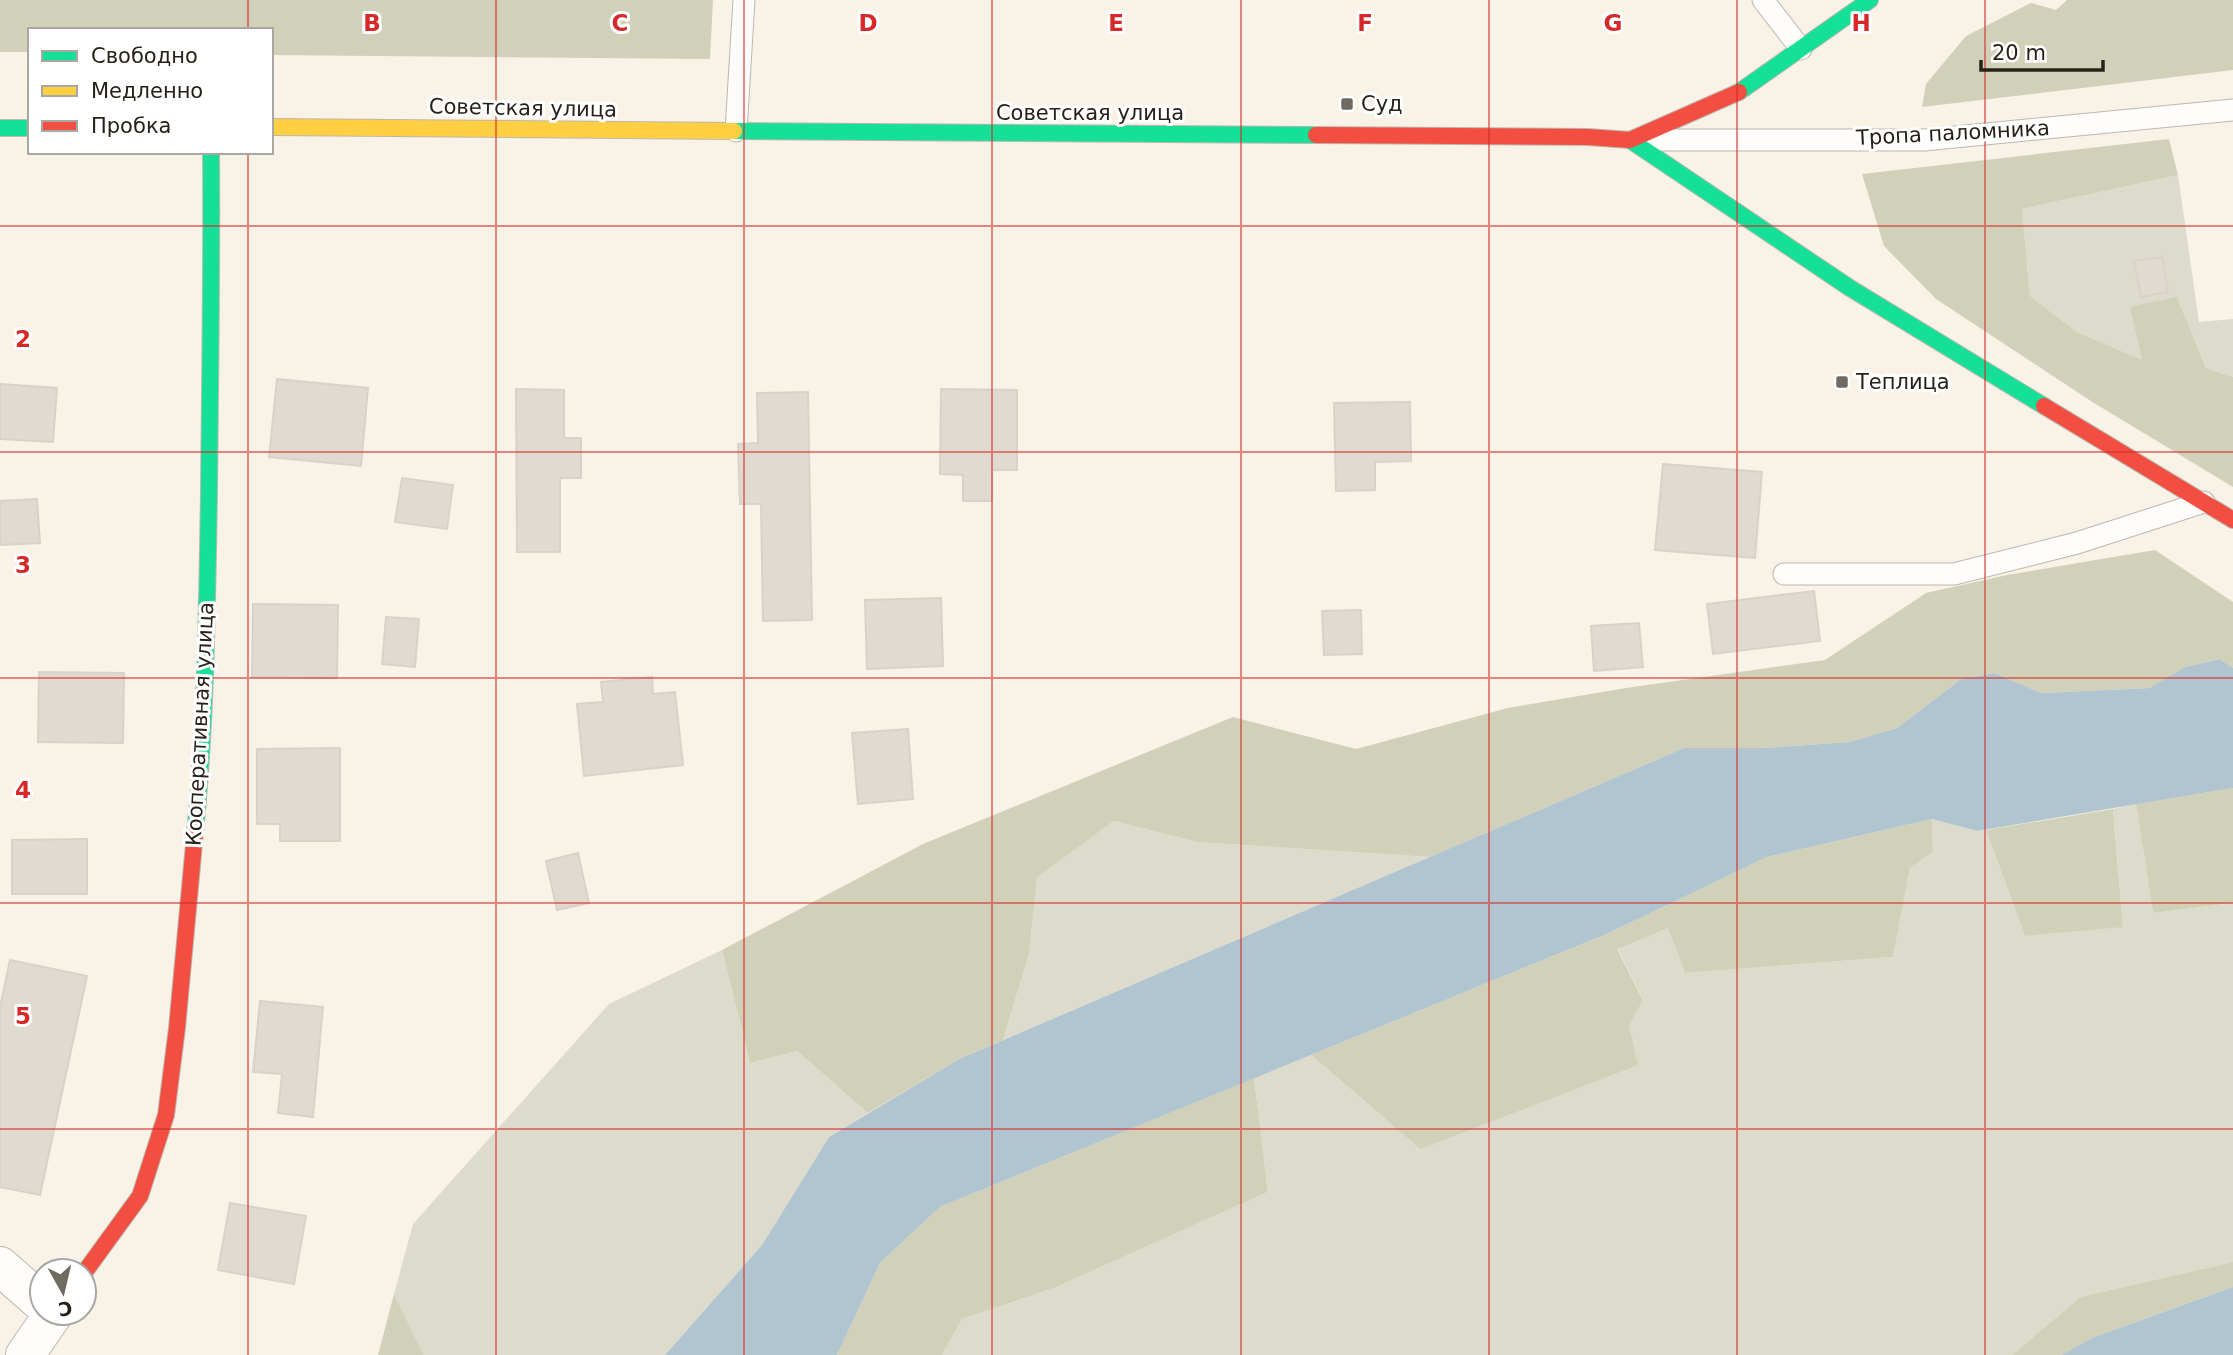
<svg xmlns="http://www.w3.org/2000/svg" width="2233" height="1355" viewBox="0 0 2233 1355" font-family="'DejaVu Sans',sans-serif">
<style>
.green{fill:#dddccc}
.forest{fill:#d1d1ba}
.water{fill:#b1c5d1}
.building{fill:#e0dad1;stroke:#d9d2c9;stroke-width:2}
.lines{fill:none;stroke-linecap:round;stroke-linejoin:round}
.lane-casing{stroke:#bdb7ae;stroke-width:23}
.street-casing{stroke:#bdb7ae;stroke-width:40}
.fast-casing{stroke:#bdb7ae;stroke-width:18}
.slow-casing{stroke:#bdb7ae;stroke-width:18}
.jam-casing{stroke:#bdb7ae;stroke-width:18}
.lane{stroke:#fefdfb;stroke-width:21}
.street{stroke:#fefdfb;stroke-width:38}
.fast{stroke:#16e098;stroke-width:16}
.slow{stroke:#ffcf43;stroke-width:16}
.jam{stroke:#f24e42;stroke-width:16}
.grid{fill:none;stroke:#d62828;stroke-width:2;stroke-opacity:0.55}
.poi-dot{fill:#706b61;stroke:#fff;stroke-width:2.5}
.labels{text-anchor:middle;stroke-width:6;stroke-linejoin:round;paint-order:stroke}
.poi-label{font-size:21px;fill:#272219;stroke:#fff;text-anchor:start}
.street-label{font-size:21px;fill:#272219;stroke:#fff}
.grid-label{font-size:23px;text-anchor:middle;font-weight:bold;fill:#d62828;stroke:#fff;stroke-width:6;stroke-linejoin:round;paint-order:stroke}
</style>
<rect width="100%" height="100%" fill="#f8f2e7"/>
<path class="green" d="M2178 175 2199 322 2233 319V377L2206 368 2177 297 2143 361 2077 332 2030 296 2022 209Z
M2136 804 2153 913 2233 903V1262L2080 1297 2012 1355H942L962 1319 1054 1288 1268 1192 1254 1078 1311 1055 1420 1149 1629 1026 1643 999 1617 948 1668 927 1685 973 1893 957 1910 868 1933 852 1932 819 1977 831 1986 830 2025 936 2123 926 2113 809Z
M1114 821 1197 842 1430 857 1003 1040 1029 954 1037 876Z
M722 950 750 1063 797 1051 868 1113 829 1137 762 1245 665 1355H424L394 1294 413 1224 609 1004Z"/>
<path class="forest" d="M0 0H713L710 59 271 55V30H30V52H0Z
M2067 0H2233V70L1922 107 1926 84 1966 36 2031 3 2056 10Z
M2169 139 2178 175 2022 209 2030 296 2077 332 2142 360 2130 307 2177 297 2206 368 2233 377V487L2094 403 1936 299 1884 246 1862 174Z
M2155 550 2233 602V668L2220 659 2185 667 2151 688 2041 693 1995 673 1961 679 1897 728 1849 742 1764 748H1684L1430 857 1197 842 1114 821 1037 877 1029 954 1003 1040 959 1059 868 1113 797 1051 750 1063 722 950 923 844 1233 717 1356 749 1508 708 1626 688 1825 660 1926 593 2007 575Z
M2233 788V903L2153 913 2136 804Z
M2113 809 2123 927 2025 936 1986 830Z
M1932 819 1933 852 1910 868 1893 957 1685 973 1668 928 1617 949 1643 1000 1629 1026 1638 1065 1420 1149 1311 1055 1609 933 1767 857Z
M1254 1078 1268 1192 1054 1288 962 1319 942 1355H837L880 1263 940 1207Z
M2233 1262V1287L2094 1337 2061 1355H2012L2080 1297Z
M394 1294 424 1355H378Z"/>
<path class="water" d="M2220 659 2233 668V788L1977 831 1932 819 1767 857 1609 933 940 1207 880 1263 837 1355H665L762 1245 829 1137 959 1059 1684 748H1764L1849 742 1897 728 1961 679 1995 673 2041 693 2150 688 2185 667Z
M2233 1287V1355H2061L2094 1337Z"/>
<path class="building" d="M2162 257 2168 292 2141 297 2134 261Z
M277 379 368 388 361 466 269 457Z
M0 384 57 388 53 442 0 439Z
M516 389 564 390V438H581V478H560V552H517Z
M941 389 1017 390V470H992V501H963V475L940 474Z
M808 392 812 620 763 621 761 504H740L738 444 758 443 757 393Z
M1410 402 1411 461 1375 462V490L1336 491 1334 403Z
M1663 464 1762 472 1755 558 1655 550Z
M402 478 453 485 447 529 395 522Z
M37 499 40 543 0 545V501Z
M1814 591 1820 641 1713 654 1707 604Z
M941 598 943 666 867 669 865 600Z
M253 604 338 605 337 678 252 677Z
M1361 610 1362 654 1324 655 1322 611Z
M386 617 419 619 415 667 382 664Z
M1639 623 1643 667 1594 671 1591 626Z
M39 672 124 673 123 743 38 742Z
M652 677 653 694 675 692 683 765 584 776 577 704 603 702 601 682Z
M908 729 913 799 858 804 852 733Z
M340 748V841H280V824H257V749Z
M87 839V894H12V840Z
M578 853 589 903 557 910 546 861Z
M10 960 87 976 40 1195 0 1187V1007Z
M260 1001 323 1007 313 1117 278 1113 282 1074 253 1072Z
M230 1203 306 1216 294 1284 218 1270Z"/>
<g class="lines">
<defs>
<path id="lane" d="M1763 0 1801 49
M736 131 744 0
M1649 140H1924L2233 110
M1784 574H1954L2077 543 2204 502"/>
<path id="street" d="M0 1266 42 1303
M25 1355 54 1313"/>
<path id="fast" d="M1739 92 1870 0
M0 128H30
M734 131 1316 135
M1630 140 1850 288 2044 406
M195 833C206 720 207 606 209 493 210 379 212 266 211 152"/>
<path id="slow" d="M271 127 734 131"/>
<path id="jam" d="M1316 135 1588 137 1630 140 1739 92
M2044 406 2233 520
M84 1273 140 1196 166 1115 177 1028 195 833"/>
</defs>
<use href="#lane" class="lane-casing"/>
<use href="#street" class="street-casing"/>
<use href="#fast" class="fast-casing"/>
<use href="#slow" class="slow-casing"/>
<use href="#jam" class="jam-casing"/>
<use href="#lane" class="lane"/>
<use href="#street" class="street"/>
<use href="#fast" class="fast"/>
<use href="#slow" class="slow"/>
<use href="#jam" class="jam"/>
</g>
<path class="grid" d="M248 0V30M496 0V1355M744 0V1355M992 0V1355M1241 0V1355M1489 0V1355M1737 0V1355M1985 0V1355M248 152V1355M0 226H2233M0 452H2233M0 678H2233M0 903H2233M0 1129H2233"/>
<g class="poi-dot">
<rect x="1340" y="97" width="14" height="14" rx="3.5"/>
<rect x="1835" y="375" width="14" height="14" rx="3.5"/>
</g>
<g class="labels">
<g class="poi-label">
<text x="1361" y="111">Суд</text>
<text x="1856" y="389">Теплица</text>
</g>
<g class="street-label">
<text transform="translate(523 108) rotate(1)" y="7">Советская улица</text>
<text x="1090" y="120">Советская улица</text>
<text transform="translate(1953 133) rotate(-3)" y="7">Тропа паломника</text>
<text transform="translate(200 724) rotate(-87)" y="7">Кооперативная улица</text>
</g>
</g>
<g class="grid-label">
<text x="372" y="31">B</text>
<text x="620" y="31">C</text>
<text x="868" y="31">D</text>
<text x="1116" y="31">E</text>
<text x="1365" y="31">F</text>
<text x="1613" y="31">G</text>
<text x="1861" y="31">H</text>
<text x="23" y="347">2</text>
<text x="23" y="573">3</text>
<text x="23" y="798">4</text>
<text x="23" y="1024">5</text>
</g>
<rect x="28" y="28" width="245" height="126" fill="#ffffff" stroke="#a9a7a3" stroke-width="2"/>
<rect x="42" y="51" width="35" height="10" fill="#16e098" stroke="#a9a7a3" stroke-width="2"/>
<text x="91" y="63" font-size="21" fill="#272219">Свободно</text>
<rect x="42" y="86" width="35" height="10" fill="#ffcf43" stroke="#a9a7a3" stroke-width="2"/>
<text x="91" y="98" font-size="21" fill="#272219">Медленно</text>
<rect x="42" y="121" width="35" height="10" fill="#f24e42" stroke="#a9a7a3" stroke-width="2"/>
<text x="91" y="133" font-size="21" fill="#272219">Пробка</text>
<g transform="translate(63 1292) rotate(172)"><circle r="33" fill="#ffffff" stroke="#a9a7a3" stroke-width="2"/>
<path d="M0-5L12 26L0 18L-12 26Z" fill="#706b61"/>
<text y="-10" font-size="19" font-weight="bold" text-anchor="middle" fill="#272219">С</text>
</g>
<path d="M1981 60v10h122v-10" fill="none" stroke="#272219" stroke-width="3.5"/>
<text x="1992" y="60" font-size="21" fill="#272219" stroke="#ffffff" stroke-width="5" paint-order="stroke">20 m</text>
</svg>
